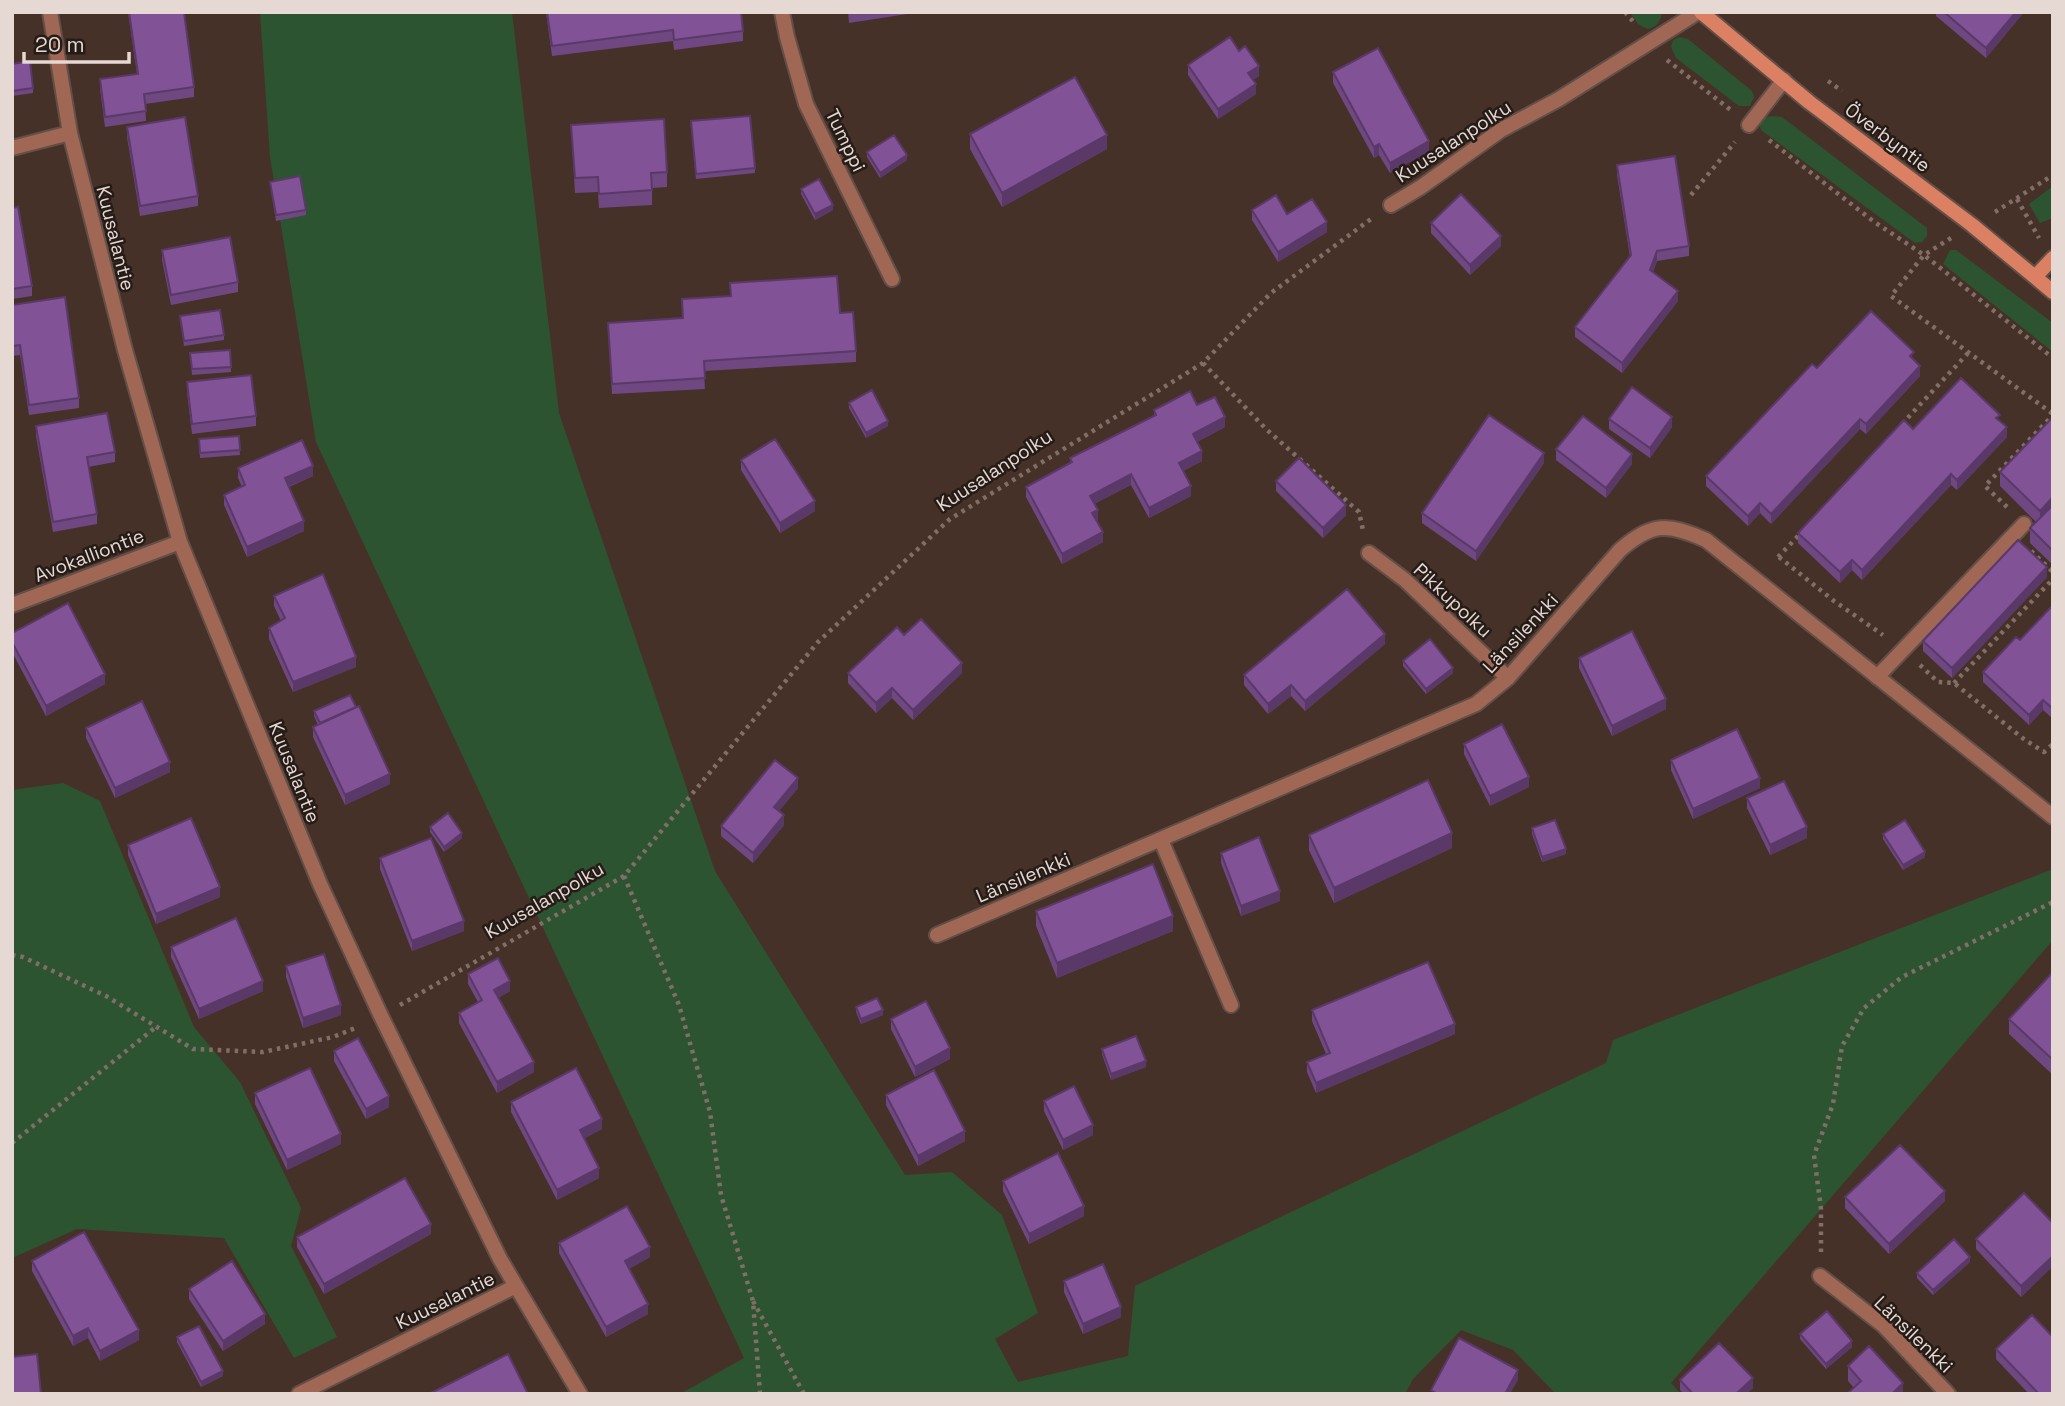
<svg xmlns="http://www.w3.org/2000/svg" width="2065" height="1406" viewBox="0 0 2065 1406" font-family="'Space Grotesk',sans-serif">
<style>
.green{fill:#2d5431}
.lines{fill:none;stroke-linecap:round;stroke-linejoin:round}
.lane-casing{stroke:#634f47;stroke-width:18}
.street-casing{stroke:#634f47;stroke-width:18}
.secondary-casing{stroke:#634f47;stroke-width:18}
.path{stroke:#816f67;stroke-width:4.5;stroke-dasharray:3.5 5;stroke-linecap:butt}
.lane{stroke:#a06755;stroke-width:14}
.street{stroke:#a06755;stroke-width:14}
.secondary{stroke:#db8063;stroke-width:14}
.wall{fill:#6f4781}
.shaded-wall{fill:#5a3969}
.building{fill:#815296;stroke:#5a3969;stroke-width:2}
.labels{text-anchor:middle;stroke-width:5;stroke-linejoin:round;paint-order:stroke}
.street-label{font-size:19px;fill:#e6d8d2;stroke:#251b17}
</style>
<rect width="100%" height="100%" fill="#463128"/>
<path class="green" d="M260 12H512L559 413 715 871 905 1175 952 1172 1002 1215 1038 1313 995 1339 1018 1382 1128 1356 1135 1286 1606 1063 1613 1040 2053 869V940L1671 1383 1681 1394H1556L1513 1350 1461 1330 1413 1379 1405 1394H680L744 1358 316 442 270 157Z
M1630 12H1662C1661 21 1657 27 1648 29L1638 24Z
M1679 37 1688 39 1752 91 1754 97 1750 106H1739L1676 58 1671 47 1673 40Z
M1770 116 1782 117 1927 228V236L1922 242 1915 243 1761 130 1759 124 1762 119Z
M2053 186V218L2040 223 2029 204Z
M1950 250H1956L2053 323V352L1943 264Z
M63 783 100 801 194 1027 240 1082 301 1208 291 1246 337 1337 294 1358 224 1238 77 1229 12 1258V790Z"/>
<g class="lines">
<defs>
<path id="lane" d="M1749 125 1784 80
M1877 677 2024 524
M1161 840 1231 1005"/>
<path id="street" d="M50 12 70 133 125 350 180 542 320 884 381 1016 500 1259 580 1394
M782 12 787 37 806 104 892 279
M12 148 70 133
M1391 205 1421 187 1501 130 1559 99 1698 12
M1369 553 1405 580 1508 678
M12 605 180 542
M937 935 1476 704 1508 678 1620 550C1653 522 1667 523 1706 540L2053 817
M1820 1276 1884 1326 1948 1394
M299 1394 516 1286"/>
<path id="secondary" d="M1701 12 1809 102 1972 225 2053 292
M2035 277 2053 258"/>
</defs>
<use href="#lane" class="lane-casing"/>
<use href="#street" class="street-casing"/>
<use href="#secondary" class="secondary-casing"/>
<path class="path" d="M1625 12 1636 25
M1667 60 1732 111
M1828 81 1842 91
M1769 140 1873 221 1924 255 2053 358
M1691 195 1735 142
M2017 199 2039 238
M1995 212 2053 175
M1951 238 1924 255 1891 296 2053 414
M1203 363 1266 429 1359 512 1363 530
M1902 424 1969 352
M2007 507 1985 486 2053 415
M2031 551 2053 572
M1778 557 1801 533
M1779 557 1834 601 1883 635
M1920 665 1938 682 1954 683 2025 740 2044 752 2053 744
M1954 683 2053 579
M624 876 679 1005 710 1112 721 1195 753 1301
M12 955 23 957 106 996 193 1049 263 1052 333 1037 358 1027
M400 1005 624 876 818 642 950 519 1203 363 1271 293 1371 219
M12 1143 156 1027
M1821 1252V1209L1814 1155 1833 1104 1842 1046 1864 1008 1902 977 2053 902
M760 1394 753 1301 804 1394"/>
<use href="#lane" class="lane"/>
<use href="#street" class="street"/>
<use href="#secondary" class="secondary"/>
</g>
<path class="wall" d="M128 12H184L194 87V97L145 104 146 121 105 127 100 89V79L137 74Z
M546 12H741L743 31V41L674 50 673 41 552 56Z
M848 12H914V13L849 23Z
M1936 12H2024L1986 58 1936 16Z
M1239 51 1259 76 1253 80 1256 94 1218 119 1188 75V65Z
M12 64 33 88V93L12 96Z
M1333 72 1429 151 1390 173 1379 155 1374 158 1333 83Z
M571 125 667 172V187L652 188V205L599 208 598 192 575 193Z
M691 126 755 168V173L696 179Z
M127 127 198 196V206L140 216 127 137Z
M970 134 1107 149 1002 207 970 149Z
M867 152 907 160 880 178 867 157Z
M1617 165 1689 246V256L1657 261 1653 272 1678 301 1622 373 1575 337V327L1630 257 1617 175Z
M270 182 306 210V215L276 221Z
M801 189 833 210 815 220 801 194Z
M12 208 32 286V296L12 299Z
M1252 210 1287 214 1327 232 1278 262 1252 220Z
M1431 223 1501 246 1470 275 1431 233Z
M162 250 238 282V292L171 305 162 260Z
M730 283 840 313 856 351V362L704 371 705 389 612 394 608 323 682 318V299L730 296Z
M12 305 79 398V408L29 415 20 355 12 356Z
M180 316 224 335V340L184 346Z
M230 350 231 372 192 375 190 353Z
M1914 360 1920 376 1866 434 1860 429 1771 524 1760 513 1748 526 1706 486V476L1817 368Z
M187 382 256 416V426L192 434 187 392Z
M849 403 888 426 866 438 849 408Z
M1197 405 1225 427 1197 442 1202 461 1183 471 1191 496 1149 518 1131 485 1094 504 1097 521 1103 542 1062 564 1026 497V487L1070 463V458L1154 416V410Z
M2053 417V565L2030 543V528L2036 522 2000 486V472Z
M1609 419 1672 427 1650 458 1609 429Z
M2000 421 2007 437 1957 490 1951 485 1862 580 1852 570 1840 583 1798 543V533L1913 429Z
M36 426 115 452V462L88 467 97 514V524L53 532 36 436Z
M239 436 240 455 200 458 199 439Z
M1556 449 1632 464 1606 498 1556 460Z
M741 460 815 511 780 533 741 470Z
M1544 463 1476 561 1422 523V513Z
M238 468 313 476 289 487 304 531 247 557 224 505V495L242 487 238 478Z
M1276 481 1346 515 1323 538 1276 491Z
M2047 577 1952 678 1923 651V641Z
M274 596 356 667 293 692 269 639V628L281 621 274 606Z
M2053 605 2052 718 2043 710 2029 725 1983 682V672L2020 640Z
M12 633 105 684 46 716 12 652Z
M904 635 962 673 913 720 892 698 876 713 848 683V673Z
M1385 644 1305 711 1291 696 1268 714 1244 685V675Z
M1579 658 1666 709 1612 736 1579 668Z
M1403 661 1453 673 1426 694 1403 666Z
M314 711 390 784 345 805 313 737V727L318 725 314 716Z
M86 728 170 772 115 798 86 738Z
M1464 744 1529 787 1490 806 1464 754Z
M1671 760 1760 788 1693 819 1671 770Z
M798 788 779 811 784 825 753 863 721 836V826Z
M1747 798 1807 838 1770 855 1747 808Z
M430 827 462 838 444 852 430 832Z
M1532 828 1566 854 1542 862 1532 834Z
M1883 834 1925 857 1903 870 1883 839Z
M1309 835 1452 848 1334 903 1309 850Z
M128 845 220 897 156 924 128 855Z
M1221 853 1280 901 1241 916 1221 863Z
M380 858 464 931 412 951 380 869Z
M1036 911 1173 931 1057 978 1036 926Z
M171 947 263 991 199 1019 171 957Z
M286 966 341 1015 303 1028 286 977Z
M2053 972V1075L2009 1034V1019Z
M468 974 510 991 498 998 534 1072 497 1093 459 1023V1013L478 1002 468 984Z
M856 1007 883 1015 861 1024 856 1012Z
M1312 1010 1455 1034 1316 1093 1307 1072V1062L1326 1054 1312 1021Z
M891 1019 950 1059 915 1077 891 1029Z
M1102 1049 1146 1067 1111 1080 1102 1054Z
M334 1051 389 1107 366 1119 334 1061Z
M255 1093 341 1144 287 1170 255 1104Z
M886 1095 965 1141 918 1166 886 1105Z
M1044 1101 1093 1135 1063 1150 1044 1111Z
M511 1102 602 1129 584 1138 599 1178 557 1200 511 1112Z
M1003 1181 1084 1216 1029 1244 1003 1191Z
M1845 1197 1945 1201 1889 1254 1845 1208Z
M2053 1223V1266L2021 1297 1976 1249V1239Z
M431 1234 324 1294 297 1247V1237Z
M559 1243 650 1257 629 1269 648 1314 606 1337 559 1253Z
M32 1261 139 1340 100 1361 88 1338 73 1346 32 1271Z
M1970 1262 1933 1295 1917 1278V1273Z
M1064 1281 1121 1317 1083 1334 1064 1292Z
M189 1289 265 1324 223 1351 189 1299Z
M1800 1334 1852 1347 1826 1369 1800 1339Z
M177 1337 223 1376 201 1387 177 1342Z
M1996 1349 2053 1394H2029L1996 1359Z
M1848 1366 1903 1394 1854 1388 1848 1381Z
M1680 1380 1753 1388 1746 1394H1684L1680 1390Z"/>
<path class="shaded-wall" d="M2016 12H2024L1986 58V48Z
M1259 66V76L1248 83V73Z
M1256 84V94L1218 119V109Z
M1107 135V149L1002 207V193Z
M1429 141V151L1390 173V163Z
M1379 144V155L1374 158V147Z
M907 155V160L880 178V173Z
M833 205V210L815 220V214Z
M1327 222V232L1278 262V252Z
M1501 236V246L1470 275V265Z
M1657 251V261L1650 280V270Z
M1678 291V301L1622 373V363Z
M1920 366V376L1866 434V424Z
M1225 417V427L1193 444V434Z
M1672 417V427L1650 458V448Z
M1860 419V429L1771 524V514Z
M888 421V426L866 438V433Z
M2007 427V437L1957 490V480Z
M1202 451V461L1179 473V463Z
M1544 453V463L1476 561V551Z
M1632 454V464L1606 498V488Z
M313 466V476L285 488V478Z
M1131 474V485L1090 506V496Z
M1951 474V485L1862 580V570Z
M1191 486V496L1149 518V508Z
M2053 497V512L2040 525V511Z
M815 501V511L780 533V523Z
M1760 503V513L1748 526V516Z
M1346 505V515L1323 538V528Z
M1098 510V520L1092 523V513Z
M304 521V531L247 557V547Z
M1103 532V542L1062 564V554Z
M1852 560V570L1840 583V572Z
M2047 567V577L1952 678V668Z
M1385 634V644L1305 711V701Z
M356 657V667L293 692V682Z
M962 663V673L913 720V710Z
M1453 668V673L1426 694V689Z
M105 674V684L46 716V706Z
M1291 685V696L1268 714V704Z
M892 688V698L876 713V703Z
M1666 699V709L1612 736V726Z
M2043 700V710L2029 725V715Z
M170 762V772L115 798V788Z
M390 774V784L345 805V795Z
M1529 777V787L1490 806V796Z
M798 778V788L774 817V807Z
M1760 778V788L1693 819V809Z
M784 815V825L753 863V853Z
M1807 827V838L1770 855V845Z
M462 833V838L444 852V847Z
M1452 833V848L1334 903V888Z
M1566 849V854L1542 862V857Z
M1925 852V857L1903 870V865Z
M220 887V897L156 924V914Z
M1280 891V901L1241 916V906Z
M1173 916V931L1057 978V963Z
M464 921V931L412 951V941Z
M263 981V991L199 1019V1009Z
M510 981V991L494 1000V990Z
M341 1005V1015L303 1028V1018Z
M883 1010V1015L861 1024V1019Z
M1455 1024V1034L1316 1093V1083Z
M950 1048V1059L915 1077V1067Z
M1146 1061V1067L1111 1080V1074Z
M534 1062V1072L497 1093V1082Z
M389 1096V1107L366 1119V1109Z
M602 1119V1129L580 1141V1130Z
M1093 1125V1135L1063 1150V1140Z
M965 1131V1141L918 1166V1156Z
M341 1134V1144L287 1170V1160Z
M599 1168V1178L557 1200V1190Z
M1945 1191V1201L1889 1254V1244Z
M1084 1206V1216L1029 1244V1234Z
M431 1224V1234L324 1294V1284Z
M650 1247V1257L625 1271V1261Z
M2053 1256V1266L2021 1297V1286Z
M1970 1257V1262L1933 1295V1290Z
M648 1304V1314L606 1337V1327Z
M1121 1307V1317L1083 1334V1324Z
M265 1314V1324L223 1351V1341Z
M88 1328V1338L73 1346V1336Z
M139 1330V1340L100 1361V1351Z
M1852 1341V1347L1826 1369V1364Z
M1518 1370V1380L1510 1394H1505Z
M223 1371V1376L201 1387V1382Z
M1753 1378V1388L1746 1394H1736Z
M1903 1383V1394H1892Z"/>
<path class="building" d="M129 12H184L194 87 144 94 146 111 105 117 100 79 138 74Z
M547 12H741L743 31 674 40 673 30 552 46Z
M1944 12H2016L1986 48Z
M1230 37 1239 51 1245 46 1259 66 1248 73 1256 84 1218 109 1188 65Z
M1378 48 1429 141 1390 163 1379 144 1374 147 1333 72Z
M30 61 33 88 12 91V64Z
M1075 77 1107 135 1002 193 970 134Z
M750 116 755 168 696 174 691 121Z
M185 117 198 196 140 206 127 127Z
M664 119 667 172 651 173 652 190 599 194 598 177 575 178 571 125Z
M894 135 907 155 880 173 867 152Z
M1675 156 1689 246 1657 251 1650 270 1678 291 1622 363 1575 327 1631 255 1617 165Z
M300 176 306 210 276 215 270 182Z
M819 179 833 205 815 214 801 189Z
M1461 194 1501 236 1470 265 1431 223Z
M1276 195 1287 214 1312 199 1327 222 1278 252 1252 210Z
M18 207 32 286 12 289V208Z
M230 237 238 282 171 295 162 250Z
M837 276 840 313 853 312 856 351 704 361 705 378 612 384 608 323 683 318 682 299 731 296 730 283Z
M65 297 79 398 29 405 20 345 12 346V305Z
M220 310 224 335 184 341 180 316Z
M1871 311 1914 352 1910 356 1920 366 1866 424 1860 419 1771 514 1760 503 1748 516 1706 476 1812 364 1817 368Z
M230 350 231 367 192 369 190 353Z
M251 375 256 416 192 424 187 382Z
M1961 378 2000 415 1996 418 2007 427 1957 480 1951 474 1862 570 1852 560 1840 572 1798 533 1904 420 1913 429Z
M1632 387 1672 417 1650 448 1609 419Z
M872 390 888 421 866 433 849 403Z
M1190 391 1197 405 1215 397 1225 417 1193 434 1202 451 1179 463 1191 486 1149 508 1131 474 1090 496 1098 510 1092 513 1103 532 1062 554 1026 487 1072 462 1070 458 1156 415 1154 410Z
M107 413 115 452 87 457 97 514 53 522 36 426Z
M1489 415 1544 453 1476 551 1422 513Z
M1583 416 1632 454 1606 488 1556 449Z
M2053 417V497L2040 511 2000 472Z
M239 436 240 450 200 453 199 439Z
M775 439 815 501 780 523 741 460Z
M302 440 313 466 285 478 304 521 247 547 224 495 245 485 238 468Z
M1299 458 1346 505 1323 528 1276 481Z
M2053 505V551L2030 528Z
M2018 540 2047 567 1952 668 1923 641Z
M323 574 356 657 293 682 269 628 285 618 274 596Z
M1347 589 1385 634 1305 701 1291 685 1268 704 1244 675Z
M68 603 105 674 46 706 12 642V633Z
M2053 605V707L2052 708 2043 700 2029 715 1983 672 2016 637 2020 640Z
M921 619 962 663 913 710 892 688 876 703 848 673 897 627 904 635Z
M1632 631 1666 699 1612 726 1579 658Z
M1430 639 1453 668 1426 689 1403 661Z
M350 695 356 707 320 723 314 711Z
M142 701 170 762 115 788 86 728Z
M359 706 390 774 345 795 313 727Z
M1502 724 1529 777 1490 796 1464 744Z
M1737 729 1760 778 1693 809 1671 760Z
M775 760 798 778 774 807 784 815 753 853 721 826Z
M1428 780 1452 833 1334 888 1309 835Z
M1784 781 1807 827 1770 845 1747 798Z
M448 813 462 833 444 847 430 827Z
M191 818 220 887 156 914 128 845Z
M1555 820 1566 849 1542 857 1532 828Z
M1905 820 1925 852 1903 865 1883 834Z
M1259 837 1280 891 1241 906 1221 853Z
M431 838 464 921 412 941 380 858Z
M1153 864 1173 916 1057 963 1036 911Z
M236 918 263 981 199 1009 171 947Z
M324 954 341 1005 303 1018 286 966Z
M498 958 510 981 494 990 534 1062 497 1082 459 1013 482 1000 468 974Z
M1428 962 1455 1024 1316 1083 1307 1062 1330 1053 1312 1010Z
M2053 972V1060L2009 1019Z
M877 998 883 1010 861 1019 856 1007Z
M926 1001 950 1048 915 1067 891 1019Z
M1136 1036 1146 1061 1111 1074 1102 1049Z
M358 1038 389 1096 366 1109 334 1051Z
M310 1068 341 1134 287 1160 255 1093Z
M576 1068 602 1119 580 1130 599 1168 557 1190 511 1102Z
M934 1070 965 1131 918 1156 886 1095Z
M1074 1086 1093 1125 1063 1140 1044 1101Z
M1900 1145 1945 1191 1889 1244 1845 1197Z
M1058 1153 1084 1206 1029 1234 1003 1181Z
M405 1178 431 1224 324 1284 297 1237Z
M2024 1193 2053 1223V1256L2021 1286 1976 1239Z
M627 1206 650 1247 625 1261 648 1304 606 1327 559 1243Z
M84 1232 139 1330 100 1351 88 1328 73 1336 32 1261Z
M1954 1239 1970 1257 1933 1290 1917 1273Z
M232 1261 265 1314 223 1341 189 1289Z
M1103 1264 1121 1307 1083 1324 1064 1281Z
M1827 1311 1852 1341 1826 1364 1800 1334Z
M2032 1315 2053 1337V1394H2039L1996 1349Z
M199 1326 223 1371 201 1382 177 1337Z
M1459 1338 1518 1370 1505 1394H1438L1431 1390Z
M1719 1343 1753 1378 1736 1394H1693L1680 1380Z
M1869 1346 1903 1383 1892 1394H1847L1861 1381 1848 1366Z
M37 1354 41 1394H12V1357Z
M508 1354 528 1394H429Z"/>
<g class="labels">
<g class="street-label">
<text transform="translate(1888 137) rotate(37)" y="7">Överbyntie</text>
<text transform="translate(846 140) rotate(64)" y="7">Tumppi</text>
<text transform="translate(1453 141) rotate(-33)" y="7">Kuusalanpolku</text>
<text transform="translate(116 238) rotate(76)" y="7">Kuusalantie</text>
<text transform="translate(994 470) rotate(-33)" y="7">Kuusalanpolku</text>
<text transform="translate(89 555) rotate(-21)" y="7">Avokalliontie</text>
<text transform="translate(1453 600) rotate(43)" y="7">Pikkupolku</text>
<text transform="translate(1520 633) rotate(-47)" y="7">Länsilenkki</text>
<text transform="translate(295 772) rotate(68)" y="7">Kuusalantie</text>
<text transform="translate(1023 877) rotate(-23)" y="7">Länsilenkki</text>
<text transform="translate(544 900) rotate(-30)" y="7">Kuusalanpolku</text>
<text transform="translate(445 1300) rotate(-26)" y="7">Kuusalantie</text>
<text transform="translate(1914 1334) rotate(44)" y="7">Länsilenkki</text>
</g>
</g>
<rect width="2065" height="1406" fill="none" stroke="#e6d8d2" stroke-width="28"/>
<path d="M24 52v10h105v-10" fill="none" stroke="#e6d8d2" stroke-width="3.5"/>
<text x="35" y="52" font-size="21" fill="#e6d8d2" stroke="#251b17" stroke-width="5" paint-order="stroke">20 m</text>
</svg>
